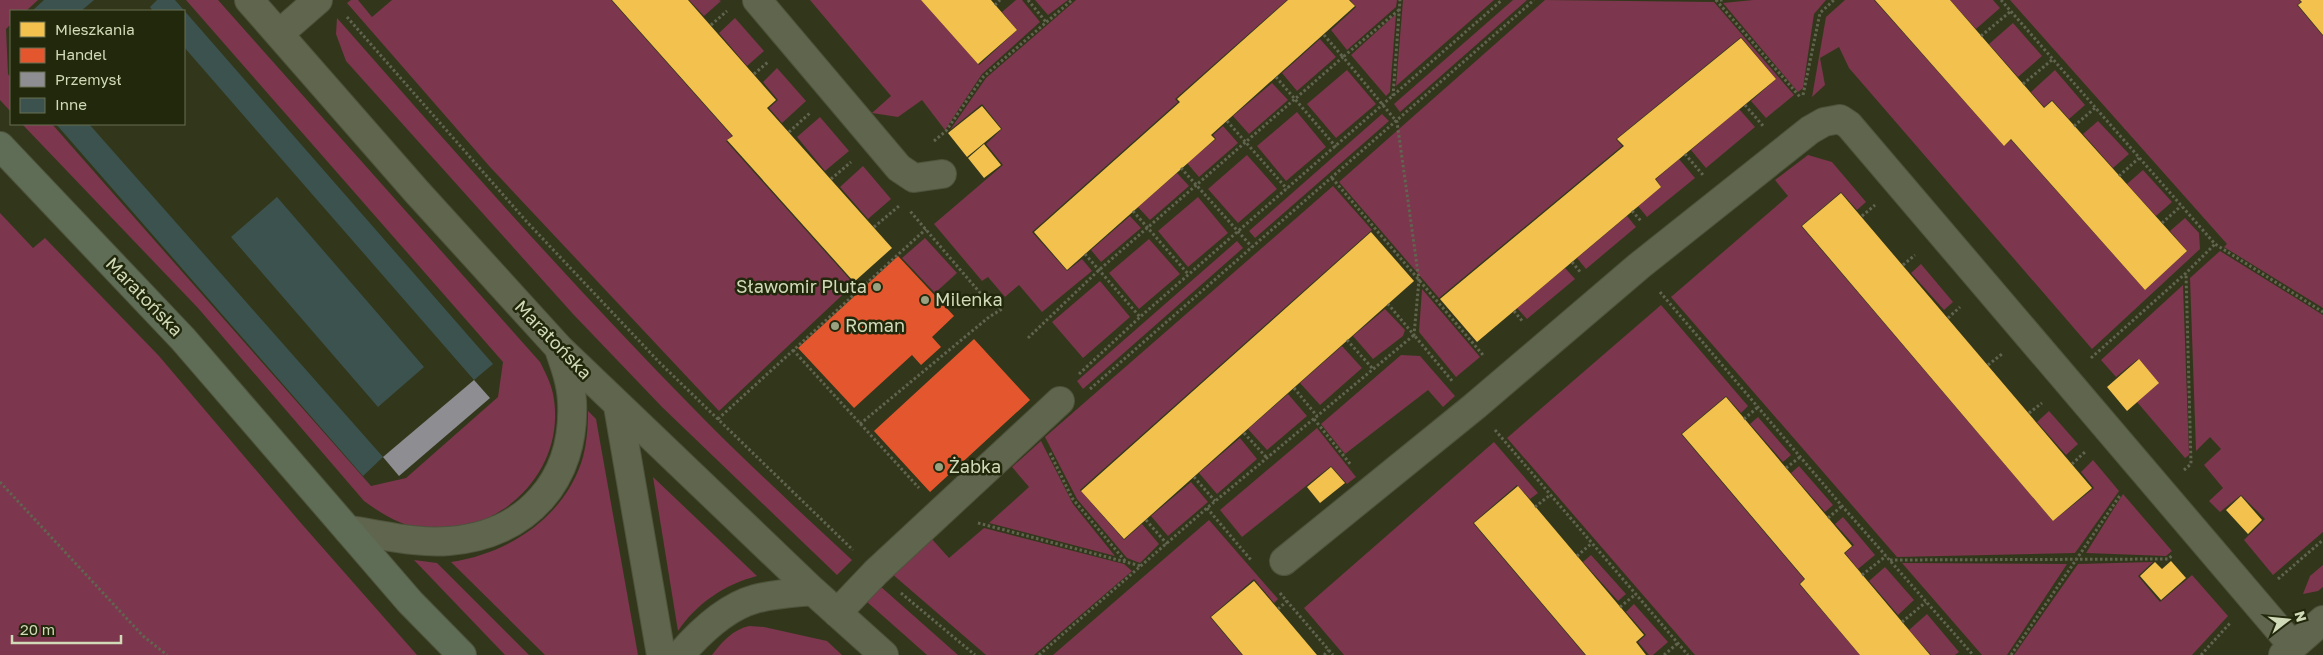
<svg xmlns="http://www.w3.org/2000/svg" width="2323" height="655" viewBox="0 0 2323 655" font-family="'Golos Text',sans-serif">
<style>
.green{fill:#7c364d}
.homes{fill:#f2c14e}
.shops{fill:#e4572e}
.industry{fill:#8d8d92}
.building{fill:#3c524f}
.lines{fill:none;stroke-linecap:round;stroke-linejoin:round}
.minor-casing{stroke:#4e533c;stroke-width:30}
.major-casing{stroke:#4e533c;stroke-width:30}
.path{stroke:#616550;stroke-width:3;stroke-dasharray:2.5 2.5;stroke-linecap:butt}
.minor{stroke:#60654d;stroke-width:28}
.major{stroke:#5f6c56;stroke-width:28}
.poi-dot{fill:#99a181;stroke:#22280c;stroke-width:2}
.labels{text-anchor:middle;stroke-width:5;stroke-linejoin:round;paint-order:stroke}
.poi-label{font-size:18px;fill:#d1dab8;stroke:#22280c;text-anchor:start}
.street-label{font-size:18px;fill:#d1dab8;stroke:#22280c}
</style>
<rect width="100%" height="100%" fill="#32371b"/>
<path class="green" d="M0 0H38L26 11H11V24L6 29 8 74 11 78V112L0 100Z
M186 0H218L540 362C545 372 551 383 553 394 569 474 493 543 415 527 396 523 379 512 364 501L198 308 22 124H52L371 486 406 478 498 397 503 362Z
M351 0H358L372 17 392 0H611L732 136 726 141 854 284 719 411 490 167 347 3Z
M689 0H719L721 1 704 16Z
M810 0H921L979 65 1017 30 1002 12 1016 0H1022L1040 22 982 74 945 130 922 100 898 117 872 113 891 96Z
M1035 0H1068L1048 15Z
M1076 0H1287L1175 99 1178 102 1032 232 1067 271 1082 259 1092 271 1042 312 1019 285 1005 297 988 277 982 281 934 224 1003 165 986 144 1002 129 982 104 950 130 986 78Z
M1350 0H1397L1396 7 1347 50 1331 30 1356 7Z
M1403 0H1494L1396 86Z
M1513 0H1527L1400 112 1394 104Z
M1545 0 1714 2 1794 95 1766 118 1751 101 1776 79 1741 37 1616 139 1622 146 1439 298 1339 182Z
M1753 0H1826L1814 14 1803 88 1798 92 1723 3Z
M1845 0H1874L2004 146 2011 140 2145 290 2187 251 2170 231 2185 218 2199 233 2200 249 2092 349 1849 68 1839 47 1820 58 1825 85 1812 97 1826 17Z
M1950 0H1993L2000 8 1976 29Z
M2010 0H2299L2301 2 2297 5 2323 36V308L2224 247 2227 244Z
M1396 14 1390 92 1386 96 1351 55Z
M337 18C454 151 570 283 694 409 745 461 799 511 852 560L837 575 662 407 573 314 346 61 336 34Z
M735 18 764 51 747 66 719 33Z
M2013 23 2042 56 2018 77 1989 44Z
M1320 39 1336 57 1297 91 1282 73Z
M777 68 806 101 782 123 769 108 778 100 763 82Z
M1347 70 1376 104 1336 138 1307 104Z
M2055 70 2085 105 2069 119 2052 100 2044 107 2031 92Z
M1272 83 1288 100 1249 134 1233 116Z
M1739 109 1755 127 1706 168 1691 150Z
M1297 112 1326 147 1286 181 1257 146Z
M1382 114 1389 121 1255 238 1249 231Z
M820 117 849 151 825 171 797 137Z
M2098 121 2129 154 2113 168 2083 134Z
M1223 126 1238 143 1199 177 1187 163 1216 139 1213 135Z
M1247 155 1277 189 1238 223 1208 189Z
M1808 155 1832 162 1866 202 1857 210 1841 192 1801 226 2053 521 2094 488 2081 472 2093 460 2119 491 2075 553 1897 557 1671 297 1788 196 1775 180Z
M1679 159 1695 178 1647 217 1638 206 1661 187 1656 179Z
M863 166 891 199 868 219 840 187Z
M2143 170 2172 202 2156 216 2127 184Z
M1177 173 1189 186 1150 220 1138 207Z
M1333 186 1372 230 1080 490 1124 540 1142 524 1159 544 1140 563 1127 558 1077 499 1045 437Z
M1198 197 1228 233 1188 267 1158 231Z
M0 213 33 248 45 238 159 356 300 522 417 655H0Z
M1130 216 1141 228 1101 262 1091 250Z
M1627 216 1636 227 1586 269 1577 258Z
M925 238 957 273 935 293 902 258Z
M1149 239 1180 274 1139 309 1109 273Z
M1237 241 1243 248 1083 389 1077 381Z
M2220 251 2323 315V532L2273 575 2244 540 2265 519 2241 495 2220 512 2209 501 2223 488 2204 465 2221 449 2210 437 2196 451 2190 278Z
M1921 264 1953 302 1944 310 1911 273Z
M1565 268 1575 279 1527 319 1517 308Z
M1100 281 1130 317 1083 358 1052 322Z
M2183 285 2189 455 2185 458 2137 402 2158 383 2138 359 2116 377 2101 360Z
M1422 289 1480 357 1456 377 1419 332Z
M1661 305 1748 406 1741 413 1726 396 1681 434 1804 579 1799 584 1860 655H1695L1507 438Z
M1385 309 1405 330 1403 336 1373 359 1353 336Z
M1342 346 1362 368 1320 405 1300 383Z
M1401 355 1420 356 1455 396 1443 407 1428 390 1345 454 1321 424Z
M1288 394 1307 416 1267 450 1248 429Z
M588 411 596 419 638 655H545L451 562C510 553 566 516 583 457 587 442 588 426 588 411Z
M2049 411 2078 444 2066 455 2037 422Z
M1758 417 1791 455 1783 462 1750 424Z
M1317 428 1356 477 1347 484 1331 466 1242 537 1220 510Z
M1240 438 1257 459 1217 494 1199 473Z
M1041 441 1073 504 1115 556 989 523 1029 487 1012 467Z
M1494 442 1538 493 1530 499 1517 485 1473 523 1585 655H1344L1304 608Z
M1799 466 1833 505 1825 512 1791 473Z
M653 477 757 576C725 584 696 604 678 631Z
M1191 482 1208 502 1168 536 1151 516Z
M2123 494 2172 551 2166 556 2086 553Z
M1843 517 1875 555 1858 569 1845 553 1854 545 1835 524Z
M1209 520 1278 599 1274 603 1254 579 1210 617 1242 655H1053Z
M984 528 1124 564 1132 571 1034 655H986L891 573 931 538 949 558Z
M1591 555 1626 594 1618 601 1583 562Z
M414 560 437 563 529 655H505Z
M2153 562 2138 576 2160 602 2192 575 2228 616 2192 655H2014L2078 564Z
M1902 563 2067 564 2007 655H1982Z
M2323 565V587L2318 591 2303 594 2310 576Z
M1885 567 1914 600 1898 615 1869 581Z
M880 586 958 655H927L866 601Z
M1634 604 1668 642 1653 655H1649L1638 642 1646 635 1626 612Z
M1927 614 1959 652 1955 655H1931L1909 630Z
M749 626 764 627 827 641 842 655H712C722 642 732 630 749 626Z"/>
<path class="homes" d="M612 0H688L776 100 767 108 892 248 854 282 727 140 733 136Z
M921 0H991L1017 30 978 64Z
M1288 0H1349L1355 6 1211 135 1215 139 1067 270 1034 232 1180 102 1177 99Z
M1875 0H1950L2044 108 2052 101 2187 251 2145 290 2011 139 2004 146Z
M2300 0H2323V35L2298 5 2302 2Z
M1741 38 1776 79 1655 179 1661 187 1477 342 1440 299 1624 146 1617 139Z
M982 106 1001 129 967 157 948 133Z
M984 144 1001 165 984 178 968 158Z
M1841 193 2092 488 2053 521 1802 226Z
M1371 232 1414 281 1124 539 1081 491Z
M2139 359 2159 383 2127 411 2107 387Z
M1726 397 1852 546 1844 553 1930 655H1860L1800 584 1805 579 1682 434Z
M1331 467 1345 483 1320 503 1307 487Z
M1518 486 1644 635 1636 642 1646 655H1586L1474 523Z
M2241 496 2262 520 2248 534 2226 510Z
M2171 561 2186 578 2161 600 2140 576 2155 562 2162 569Z
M1254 581 1278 609 1317 655H1243L1211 617Z"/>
<path class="shops" d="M898 256 954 316 932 337 941 347 921 365 912 355 854 408 798 348Z
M974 339 1030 400 930 492 874 431Z"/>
<path class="industry" d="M474 380 490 398 399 476 383 457Z"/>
<path class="building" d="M44 0H94L81 11H32Z
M157 0H175L493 364 474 380 184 47V11H153L150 7Z
M56 124H89L383 457 363 476Z
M277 197 424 367 378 407 231 237Z"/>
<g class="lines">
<defs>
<path id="minor" d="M249 0 417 192 559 348 813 591 884 655
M757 0 899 168 914 178 942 174
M279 34 318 0
M618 406 661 655
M348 530C380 534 416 544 449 541 527 535 576 480 572 401 571 383 565 366 559 349
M1284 561 1475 406 1639 266 1810 130 1824 122 1840 119 1849 125 2293 646
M837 613 876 572 1060 401
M680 655C699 633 726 607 755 599 774 594 794 593 813 591
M2283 655 2323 620"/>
<path id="major" d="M0 146 183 339 410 602 462 655"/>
</defs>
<use href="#minor" class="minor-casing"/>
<use href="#major" class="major-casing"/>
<path class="path" d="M1028 0 1046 22
M1715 0H1724
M1716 0 1800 97
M2001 0 2215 244 2323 312
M995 5 1000 0
M347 17 527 222 660 363 853 550
M711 25 727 11
M1324 35 1343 57 1400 9
M1981 36 2011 11
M754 74 768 62
M1276 77 1336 147
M2023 84 2053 59
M1803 95 1820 13 1834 0
M1393 96 1400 0
M1745 105 1764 127
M1227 121 1287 189
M2074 126 2095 108
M789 132 811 112
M934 141 946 131 983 77 1072 0
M1685 154 1703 175
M1181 168 1252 247
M2119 176 2139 158
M1332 178 1483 355
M831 179 851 162
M1133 211 1189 275
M1632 211 1642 222
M1862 216 1875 205
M2162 223 2181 206
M874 227 899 206
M1085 254 1140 317
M1572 262 1581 273
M1903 265 1915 255
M1660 292 1842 506 1973 655
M1514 311 1523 322
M1948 318 1960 307
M1028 338 1099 270 1343 57 1397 122 1419 280 1414 335 1388 304
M1347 340 1373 369
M793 350 919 488
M2091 358 2186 273 2215 244
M1988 365 2002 354
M1079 374 1140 317 1502 0
M1294 388 1317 416
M1090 389 1534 0
M2029 413 2042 403
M718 419 926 229
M1314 419 1351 465
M1744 419 1758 407
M860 424 989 317 1002 309 987 301 910 211
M1495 430 1688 655
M1244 433 1267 458
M1050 453 1072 498 1126 562
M2072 464 2086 451
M1786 468 1800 457
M2184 470 2191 464 2186 273
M1194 477 1215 501
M0 482 143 636 167 655
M1535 507 1550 495
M1207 508 1251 560
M1828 518 1842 506
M1146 520 1167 544
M978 523 1141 566
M1577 556 1592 543
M1890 560 2168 559 2173 555
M1862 575 1886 556
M2278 579 2323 540
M901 593 975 655
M1280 593 1333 655
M1620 607 1636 594
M1278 609 1287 601
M1902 622 1926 602
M1039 655 1207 508 1414 335 1453 382
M1324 655 1329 650
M1664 655 1678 643
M2011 655 2121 494
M2201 655 2231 622"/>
<use href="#minor" class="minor"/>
<use href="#major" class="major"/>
</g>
<g class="poi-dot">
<circle cx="877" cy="287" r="5"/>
<circle cx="925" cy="300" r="5"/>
<circle cx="835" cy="326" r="5"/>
<circle cx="939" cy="467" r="5"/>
</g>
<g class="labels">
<g class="poi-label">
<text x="867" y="293" text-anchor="end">Sławomir Pluta</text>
<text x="935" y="306">Milenka</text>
<text x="845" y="332">Roman</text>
<text x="949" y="473">Żabka</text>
</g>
<g class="street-label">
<text transform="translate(144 297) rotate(46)" y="6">Maratońska</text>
<text transform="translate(553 340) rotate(46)" y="6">Maratońska</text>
</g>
</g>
<rect x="10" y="10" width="175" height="115" fill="#22280c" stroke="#686f51"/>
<rect x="20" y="22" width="25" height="15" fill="#f2c14e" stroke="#686f51"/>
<text x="55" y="35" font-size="15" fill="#d1dab8">Mieszkania</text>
<rect x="20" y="48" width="25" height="15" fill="#e4572e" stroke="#686f51"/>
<text x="55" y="60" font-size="15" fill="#d1dab8">Handel</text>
<rect x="20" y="72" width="25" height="15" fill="#8d8d92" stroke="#686f51"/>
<text x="55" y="85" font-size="15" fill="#d1dab8">Przemysł</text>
<rect x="20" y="98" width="25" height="15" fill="#3c524f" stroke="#686f51"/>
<text x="55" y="110" font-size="15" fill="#d1dab8">Inne</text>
<g transform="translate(2288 620) rotate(74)" stroke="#22280c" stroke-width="4" paint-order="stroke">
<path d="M0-4L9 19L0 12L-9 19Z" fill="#d1dab8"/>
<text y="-8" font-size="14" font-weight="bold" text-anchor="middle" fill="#d1dab8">N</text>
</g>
<path d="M12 635v8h109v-8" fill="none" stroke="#d1dab8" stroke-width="2.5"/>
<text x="20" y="635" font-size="15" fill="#d1dab8" stroke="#22280c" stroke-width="4" paint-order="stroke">20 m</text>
</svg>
